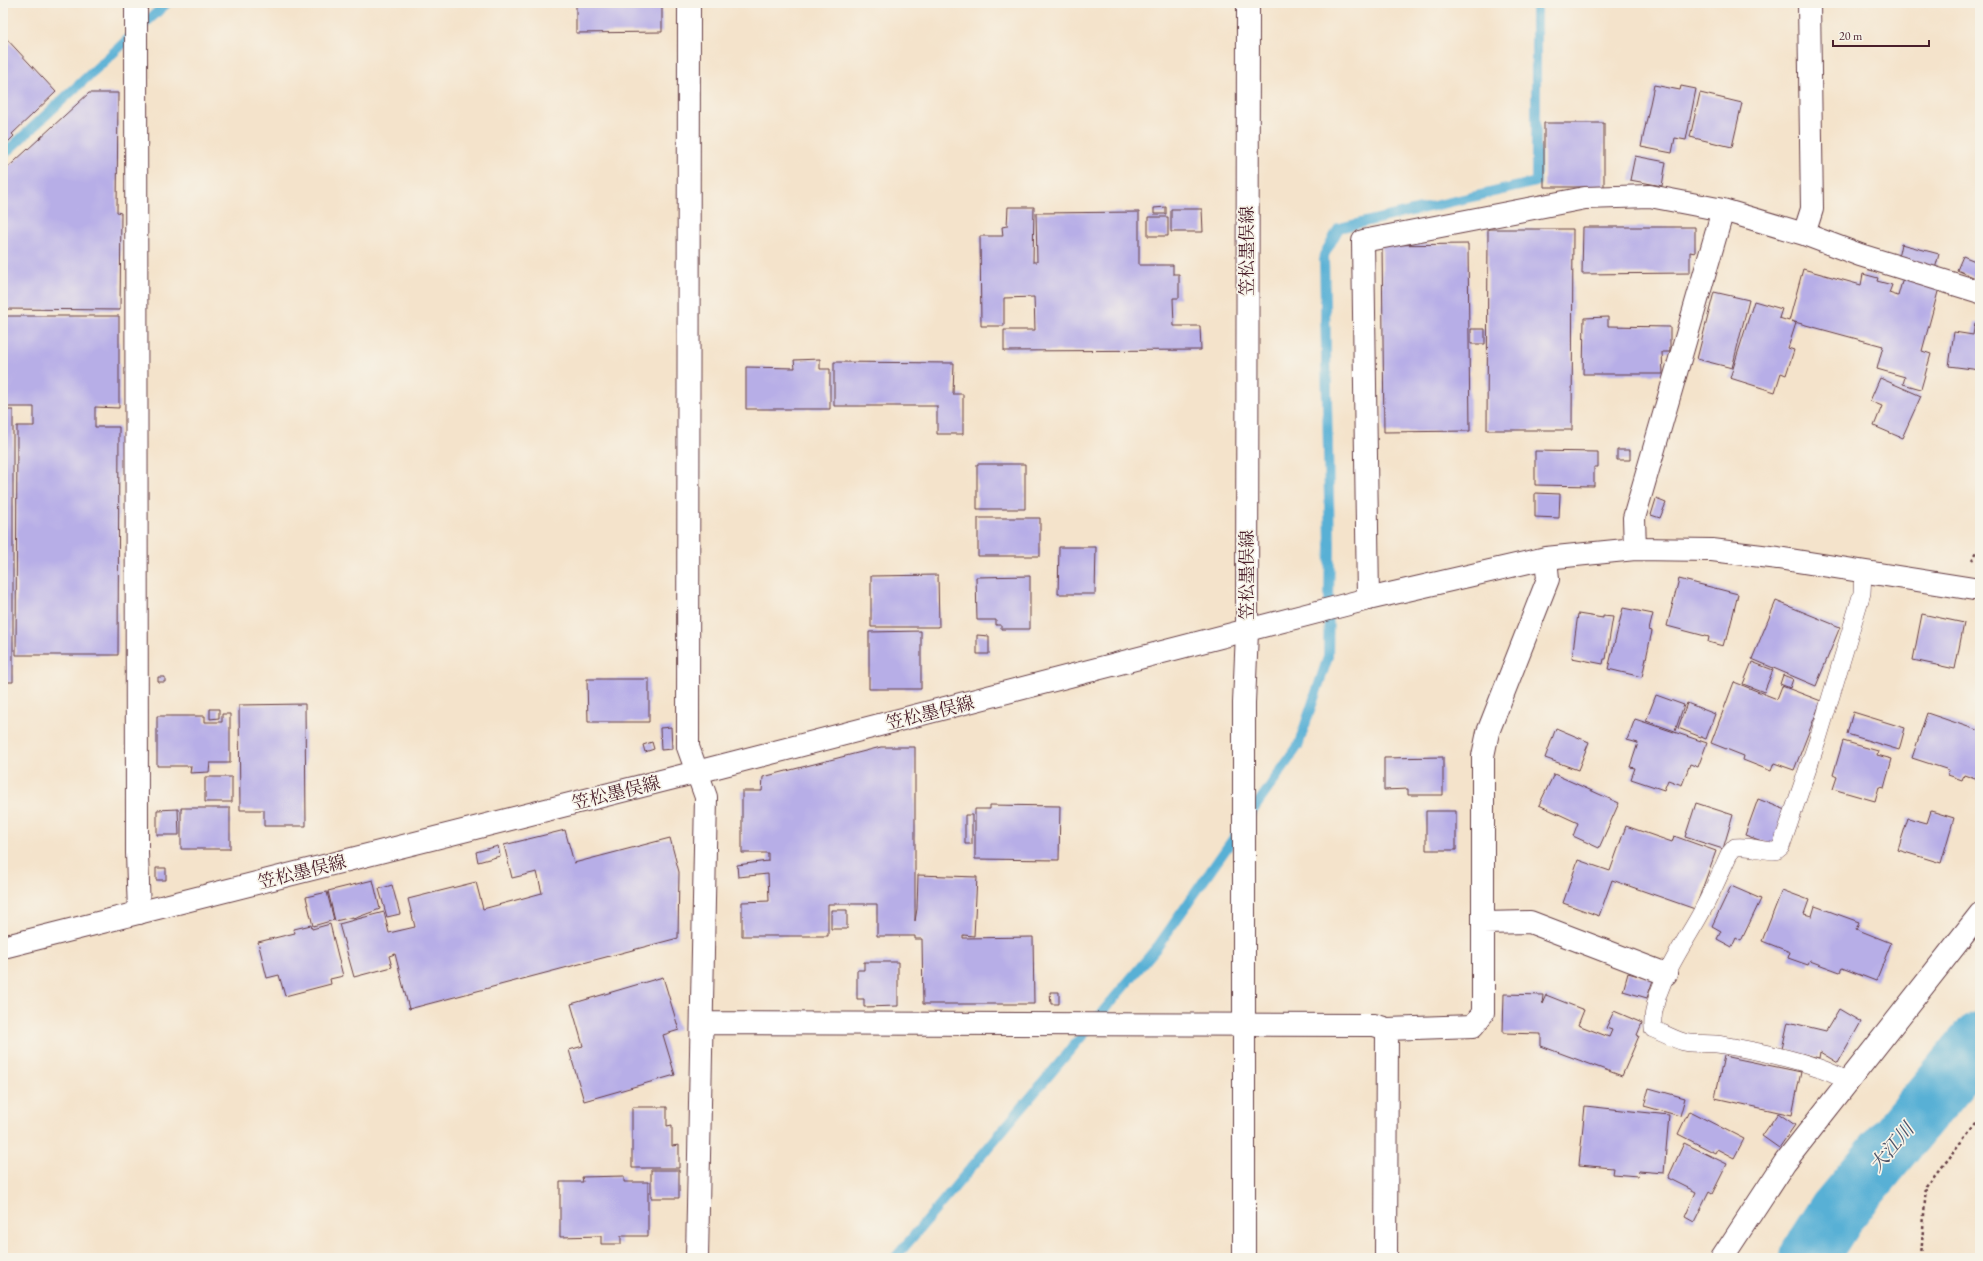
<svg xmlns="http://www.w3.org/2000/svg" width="1983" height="1261" viewBox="0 0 1983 1261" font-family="'EB Garamond','Noto Serif JP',serif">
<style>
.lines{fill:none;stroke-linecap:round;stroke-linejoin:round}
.stream{stroke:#58b0d5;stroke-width:10}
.river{stroke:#58b0d5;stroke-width:58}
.building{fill:#b7aee7}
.lane-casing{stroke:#643c43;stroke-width:18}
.street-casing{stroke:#643c43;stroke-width:24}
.secondary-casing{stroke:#643c43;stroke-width:24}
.path{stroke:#643c43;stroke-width:2.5;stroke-dasharray:3 3;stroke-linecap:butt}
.lane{stroke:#fff;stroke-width:17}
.street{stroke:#fff;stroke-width:22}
.secondary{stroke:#fff;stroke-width:22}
.labels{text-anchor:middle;stroke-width:3.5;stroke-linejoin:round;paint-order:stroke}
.street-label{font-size:18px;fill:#4a1f2b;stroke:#f7f3e8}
.water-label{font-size:19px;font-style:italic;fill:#4f5266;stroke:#f7f3e8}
</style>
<rect width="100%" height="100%" fill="#f7f3e8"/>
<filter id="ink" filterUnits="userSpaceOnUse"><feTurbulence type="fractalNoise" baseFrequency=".025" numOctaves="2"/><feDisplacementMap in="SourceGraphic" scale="8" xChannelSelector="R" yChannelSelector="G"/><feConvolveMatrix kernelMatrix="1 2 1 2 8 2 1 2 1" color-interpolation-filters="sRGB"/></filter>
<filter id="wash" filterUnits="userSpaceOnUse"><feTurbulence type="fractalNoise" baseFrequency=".012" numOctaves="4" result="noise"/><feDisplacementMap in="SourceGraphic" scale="16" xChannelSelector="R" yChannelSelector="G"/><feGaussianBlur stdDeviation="0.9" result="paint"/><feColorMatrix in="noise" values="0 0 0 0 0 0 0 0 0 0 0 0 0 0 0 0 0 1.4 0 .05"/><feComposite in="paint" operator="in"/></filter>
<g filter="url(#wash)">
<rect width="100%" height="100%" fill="#f4e3cb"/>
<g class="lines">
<path class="stream" d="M3 155 167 3
M895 1258 1158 946 1298 746 1328 657 1330 546 1324 255 1339 228 1536 182V3"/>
<path class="river" d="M1808 1258 1838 1211 1980 1040"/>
</g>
<g id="blocks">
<path class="building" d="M576 3H662V32L576 33Z
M3 35 56 92 12 134 14 136 3 147Z
M1654 85 1680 90 1681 86 1696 89 1686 140 1675 138 1672 153 1641 147Z
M89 93H118L117 212 121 213 120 310 3 309V172Z
M1700 93 1742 103 1732 147 1690 137Z
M1544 123H1604V187H1544Z
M1635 156 1666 162 1662 186 1630 180Z
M1008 207H1034L1033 262H1037L1036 213 1139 212V265H1173V274H1179V298H1173L1174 326H1200L1201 350 1004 351V330H1035L1034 297 1004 298V326H981L980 236H1003L1002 227 1007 226Z
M1166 207V214H1154V208Z
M1171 209H1202L1203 232H1171Z
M1148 217H1168V236H1148Z
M1583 227H1695V253L1690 252V273L1582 274Z
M1488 229H1573L1572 430H1487Z
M1468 244 1470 431 1384 432 1382 245Z
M1901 244 1939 254 1935 269 1898 258Z
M1963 256 1980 263V280L1957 270Z
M1803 269 1861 285 1863 274 1878 278 1877 281 1892 285 1889 293 1898 296 1903 278 1939 288 1922 351 1931 354 1921 389 1903 384 1905 377 1877 369 1883 346 1791 321 1796 323 1788 348 1794 350 1786 375 1781 373 1775 392 1730 378 1754 301 1782 309 1779 318 1789 321Z
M1714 292 1749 300 1732 368 1697 359Z
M3 316H119V408L95 407V427H119L118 655H16L17 426H34V407H3Z
M1608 317V326L1670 327V352H1662L1663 374H1583L1584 318Z
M1975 323H1980V370L1949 366 1954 332 1973 335Z
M1471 329H1485V344H1471Z
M820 359V369H830V409H746V367L795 368 794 360Z
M834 362 954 363 953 394H963V434H937V406H834Z
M1880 378 1921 396 1902 438 1874 426 1882 406 1870 401Z
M3 410H13V682H3Z
M1617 450H1630V460H1617Z
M1535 451 1598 452V467H1594V486L1535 485Z
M977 464H1025V509H977Z
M1535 493 1560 494 1559 518 1535 517Z
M1656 499 1666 503 1660 518 1651 515Z
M978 518H1040V556H978Z
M1059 547H1096L1095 594H1058Z
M938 575 939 627H871V576Z
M1030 576V629H1001V625H996V620H977L976 577Z
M1679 579 1738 594 1727 639H1725L1723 646 1708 642 1709 637 1667 626Z
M1776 601 1840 627 1816 686 1752 659Z
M1623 608 1653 614 1649 630 1652 631 1642 677 1608 669Z
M1578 614 1603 618V616L1613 617 1606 659H1604L1603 664 1572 658Z
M1922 614 1964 623 1955 669 1913 660Z
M921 631V689H869V632Z
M977 635 989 636V654H977Z
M1752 662 1773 670 1764 692 1743 684Z
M1783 675 1793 679 1790 688 1780 684Z
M158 677H165V682H158Z
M587 679H649V722H588Z
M1734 682 1777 699 1782 686 1821 701 1794 770 1774 763 1771 771 1743 760 1744 756 1711 743Z
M1656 695 1684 705 1675 731 1646 721Z
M1687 703 1715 714 1706 739 1678 728Z
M305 704 306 826H264V810H240L239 705Z
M210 709H219V718L210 719Z
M1853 712 1905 728 1899 750 1847 734Z
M1927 713 1980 731V776L1978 780 1964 775 1962 780 1948 775 1949 770 1912 758Z
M222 714H230V763H210L209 772 190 773 191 766H157V716H205V722H222Z
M1635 719 1707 743 1698 767 1690 764 1682 785 1668 780 1664 790 1631 779 1635 768 1630 767 1638 743 1627 740Z
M671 727 672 749 661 750 660 728Z
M1556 728 1589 742 1578 770 1545 758Z
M1843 741 1878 751 1877 755 1892 759 1884 788 1879 787 1875 801 1833 789 1837 777 1833 775Z
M652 742 654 749 645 752 643 745Z
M881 747H915V921L917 909 918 875 977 877 974 936 963 935V938L1033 937 1034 1004H923L922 939H915V936H877V904H828V936H742V902L769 901 768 874 738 877 737 865 768 861V853H742V791H762L763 777Z
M1443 757V795H1408V789L1384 790V758Z
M1554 774 1619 803 1599 848 1573 836 1578 823 1539 805Z
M205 777H232V802H205Z
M1758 799 1786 810 1773 845 1745 835Z
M1696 803 1733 815 1723 849 1685 837Z
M990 805 1060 806 1059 860 975 859V809H990Z
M181 808H230V849H181Z
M178 809 179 835H157V810Z
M1426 811H1456V850H1426Z
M1931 811 1954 818 1941 863 1898 850 1908 818 1927 823Z
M965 815H972V844H965Z
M1626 826 1672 842 1674 836 1716 851 1695 909 1612 880 1599 916 1563 903 1578 860 1610 871Z
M565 830 574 863 670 838 679 872 678 938 409 1009 395 954 389 956 392 967 354 977 339 924 384 912 389 933 415 927 408 899 476 882 483 909 542 893 537 872 512 878 504 845Z
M498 846 500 856 478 862 476 852Z
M156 868H166V880H156Z
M373 880 380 909 353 919V917L335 921 328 891Z
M392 885 400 914 387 917 379 889Z
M1731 886 1761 899 1741 941 1736 938 1732 947 1717 939 1721 931 1712 926Z
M1782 890 1809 900 1804 914 1812 916 1815 906 1859 922 1856 929 1891 943 1876 981 1842 968 1840 972 1810 961 1808 965 1788 958 1790 952 1762 941Z
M327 892 334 920 313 926 306 897Z
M831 910H847V929H831Z
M330 924 343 976 330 979 331 984 285 996 279 975 267 978 258 942 295 933 294 929 311 925 312 929Z
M864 962H898V1006L864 1007V999H857V970H864Z
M1628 973 1653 980 1647 998 1623 991Z
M663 977 679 1030 663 1035 675 1075 584 1101 569 1050 583 1046 571 1004Z
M1050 992H1059V1004H1051Z
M1504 994 1543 995 1542 1004 1546 995 1584 1010 1578 1025 1609 1037 1612 1030 1606 1028 1614 1011 1642 1023 1637 1035 1639 1036 1622 1076 1541 1046V1034L1503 1033Z
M1839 1009 1861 1022 1838 1063 1820 1052 1819 1058 1782 1049 1788 1022 1826 1031Z
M1724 1056 1801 1072 1792 1115 1715 1098Z
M1649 1088 1685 1098 1680 1116 1644 1106Z
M1585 1106 1669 1115 1664 1173 1639 1171 1638 1176 1612 1174 1613 1168 1579 1165Z
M632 1107H667V1126L672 1125V1146L679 1145V1168H632Z
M1689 1111 1744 1139 1734 1158 1717 1149 1715 1153 1678 1134Z
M1778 1113 1795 1125 1779 1148 1762 1136Z
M1684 1143 1727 1164 1712 1194 1709 1192 1694 1222 1685 1217 1696 1192 1668 1178Z
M651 1170H679V1198H651Z
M624 1176V1182H648V1236H621V1244H601V1236L560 1237V1182H583L582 1177Z"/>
</g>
</g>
<g filter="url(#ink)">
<use href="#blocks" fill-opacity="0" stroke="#643c43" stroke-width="1"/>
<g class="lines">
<defs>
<path id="lane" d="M1849 1082C1822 1063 1757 1051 1723 1045 1710 1042 1697 1045 1684 1042 1673 1039 1663 1033 1653 1029 1650 990 1682 948 1700 915 1711 895 1720 874 1729 854L1735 847C1749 845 1762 851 1776 851L1781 847 1818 739 1862 593 1863 572"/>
<path id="street" d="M136 3 137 853 139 913
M689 3 688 747 706 797 697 1258
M1804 234 1812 209 1809 3
M1635 549 1634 518 1723 210
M1368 599 1363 241 1585 198 1650 196 1723 210 1804 234 1860 255 1980 292
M1483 923 1530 922 1666 974
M702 1023 1374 1025 1387 1029
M1386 1258 1387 1029 1473 1026 1483 1013V756L1488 732 1548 579 1546 558
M1722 1258 1785 1162 1980 914"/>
<path id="secondary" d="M3 947 697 772 1368 599 1546 558 1635 549 1712 550 1778 558 1980 590
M1244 1258V703L1247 632 1248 3"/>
</defs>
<use href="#lane" class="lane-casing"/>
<use href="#street" class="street-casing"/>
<use href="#secondary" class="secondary-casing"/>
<path class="path" d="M1972 560 1980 547
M1921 1258 1926 1186 1980 1118"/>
<use href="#lane" class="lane"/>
<use href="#street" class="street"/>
<use href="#secondary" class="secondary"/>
</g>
</g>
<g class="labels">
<g class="street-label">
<text transform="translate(1247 251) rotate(-90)" y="6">笠松墨俣線</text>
<text transform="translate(1247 575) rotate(-90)" y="6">笠松墨俣線</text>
<text transform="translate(930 713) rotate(-14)" y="6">笠松墨俣線</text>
<text transform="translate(616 793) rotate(-14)" y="6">笠松墨俣線</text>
<text transform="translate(302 872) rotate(-14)" y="6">笠松墨俣線</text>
</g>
<g class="water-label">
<text transform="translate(1891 1147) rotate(-50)" y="7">大江川</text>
</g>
</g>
<rect width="1983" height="1261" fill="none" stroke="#f7f3e8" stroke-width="16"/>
<path d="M1833 40v6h96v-6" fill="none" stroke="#4a1f2b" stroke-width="2"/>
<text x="1839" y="40" font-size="12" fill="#4a1f2b" stroke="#f7f3e8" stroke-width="3" paint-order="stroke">20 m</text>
</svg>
